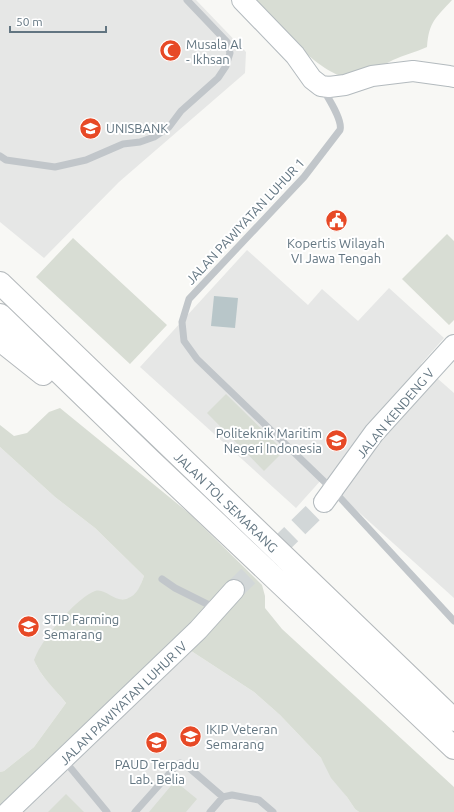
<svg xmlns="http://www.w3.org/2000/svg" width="454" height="812" viewBox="0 0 454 812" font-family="Ubuntu,sans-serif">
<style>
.built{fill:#e6e7e6}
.green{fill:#d8ddd4}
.water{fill:#b8c6c9}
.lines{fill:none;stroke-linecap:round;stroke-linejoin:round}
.secondary-tunnel{stroke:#d2d7d8;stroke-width:20;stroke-dasharray:20 10;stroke-linecap:butt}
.secondary-casing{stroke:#b3babe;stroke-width:22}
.highway-casing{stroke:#b4b9bc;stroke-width:24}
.lane{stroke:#c1c6ca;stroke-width:7}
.secondary{stroke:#fff;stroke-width:20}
.highway{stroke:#fff;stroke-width:22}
.labels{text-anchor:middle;stroke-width:4;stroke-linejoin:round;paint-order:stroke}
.poi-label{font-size:13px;fill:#627581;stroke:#fff;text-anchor:start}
.street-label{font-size:13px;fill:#627581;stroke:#fff}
</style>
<rect width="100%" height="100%" fill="#f8f8f5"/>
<path class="built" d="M0 0H196L246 52 245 73 119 182 44 258 0 222Z
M247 250 308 305 322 289 358 321 389 288 444 338 421 364 454 393V598L322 479 296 508 140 367Z
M0 447 55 497 95 528 144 576 138 592 134 597 121 600 115 599 103 592 36 665 43 676 66 703 34 747 4 771 0 772Z
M179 643 254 692 280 715 321 758 355 809 359 812H0Z"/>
<path class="green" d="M253 0H452C436 18 429 21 427 47 416 52 404 55 393 60 379 67 363 77 347 77 321 76 271 19 253 0Z
M447 234 454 241V320L449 325 402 279Z
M73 238 167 325 130 364 36 277Z
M226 394 284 451 264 471 207 413Z
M60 408 190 514 262 585 265 596V608L282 629 454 787V812H359L355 809 347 797 331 778 321 758 280 715 254 692 179 643 0 812V772L4 771 34 747 66 703C55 689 40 676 34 660 36 655 38 650 41 646 51 630 78 597 95 591 106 588 113 602 126 599 138 595 140 586 144 576L95 528 55 497 0 447V425L14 436 27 433 49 412Z
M175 781 197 799 186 812H149Z
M66 794 84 812H48Z"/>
<path class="water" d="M214 296 238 298 235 328 211 326Z"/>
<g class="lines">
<path class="secondary-tunnel" d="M234 590 324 502"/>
<defs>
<path id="secondary" d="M242 0 295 55 312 79 321 86 329 87 345 85 372 76 413 71 449 76 454 77
M324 502 374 433 454 345
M8 812 198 630 234 590"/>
<path id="highway" d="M0 283 454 720
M0 315 150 460 454 748
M0 340 43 374"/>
</defs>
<use href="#secondary" class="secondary-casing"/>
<use href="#highway" class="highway-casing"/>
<path class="lane" d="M323 89C328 98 343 120 340 130L304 177 189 299 182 322 184 341 197 359 333 490 454 621
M0 156 6 160 55 167 86 160 123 144 140 142 154 137 169 127 181 111 218 78 226 66 230 53 227 42 187 0
M162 579 175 588 215 608
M64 760 107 812
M135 812 177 765 180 763 187 766 223 797
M210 812 223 797 232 795 259 800 273 812"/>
<use href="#secondary" class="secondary"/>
<use href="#highway" class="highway"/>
</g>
<defs>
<symbol id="mosque-disc" viewBox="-11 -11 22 22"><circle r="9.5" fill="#e74926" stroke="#fff"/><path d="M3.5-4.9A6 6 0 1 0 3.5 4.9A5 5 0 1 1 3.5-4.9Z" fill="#fff"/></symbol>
<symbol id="university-disc" viewBox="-11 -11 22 22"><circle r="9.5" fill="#e74926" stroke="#fff"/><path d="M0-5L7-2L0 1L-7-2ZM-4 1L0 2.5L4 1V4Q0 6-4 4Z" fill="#fff"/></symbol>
<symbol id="civic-disc" viewBox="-11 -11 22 22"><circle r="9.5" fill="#e74926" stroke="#fff"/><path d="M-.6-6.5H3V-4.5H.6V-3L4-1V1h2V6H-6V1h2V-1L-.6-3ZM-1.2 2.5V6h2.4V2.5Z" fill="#fff"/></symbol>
<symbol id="school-disc" viewBox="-11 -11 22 22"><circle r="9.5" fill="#e74926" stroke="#fff"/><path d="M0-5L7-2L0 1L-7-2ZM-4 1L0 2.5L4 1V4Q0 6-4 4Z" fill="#fff"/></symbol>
</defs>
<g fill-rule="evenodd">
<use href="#mosque-disc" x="158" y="38" width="25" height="25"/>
<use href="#university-disc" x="78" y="116" width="25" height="25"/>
<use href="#civic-disc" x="324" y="208" width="25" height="25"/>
<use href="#university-disc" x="324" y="428" width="25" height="25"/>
<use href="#university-disc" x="16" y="614" width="25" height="25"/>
<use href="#university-disc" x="178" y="724" width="25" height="25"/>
<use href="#school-disc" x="144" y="730" width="25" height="25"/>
</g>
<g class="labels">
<g class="poi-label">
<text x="186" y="49">Musala Al<tspan x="186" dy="15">- Ikhsan</tspan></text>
<text x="106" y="133">UNISBANK</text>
<text x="336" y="248" text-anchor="middle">Kopertis Wilayah<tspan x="336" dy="15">VI Jawa Tengah</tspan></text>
<text x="322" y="438" text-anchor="end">Politeknik Maritim<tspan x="322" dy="15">Negeri Indonesia</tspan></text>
<text x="44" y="624">STIP Farming<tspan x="44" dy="15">Semarang</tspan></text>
<text x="206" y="734">IKIP Veteran<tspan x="206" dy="15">Semarang</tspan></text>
<text x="157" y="769" text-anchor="middle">PAUD Terpadu<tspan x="157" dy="15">Lab. Belia</tspan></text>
</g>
<g class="street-label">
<text transform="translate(245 221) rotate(-47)" y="5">JALAN PAWIYATAN LUHUR 1</text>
<text transform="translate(395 413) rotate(-50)" y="5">JALAN KENDENG V</text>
<text transform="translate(226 502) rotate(44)" y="5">JALAN TOL SEMARANG</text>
<text transform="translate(123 703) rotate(-44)" y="5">JALAN PAWIYATAN LUHUR IV</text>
</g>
</g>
<path d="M10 26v6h96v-6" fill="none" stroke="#627581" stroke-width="2"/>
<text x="16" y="26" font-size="12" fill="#627581" stroke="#ffffff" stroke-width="3" paint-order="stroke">50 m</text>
</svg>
